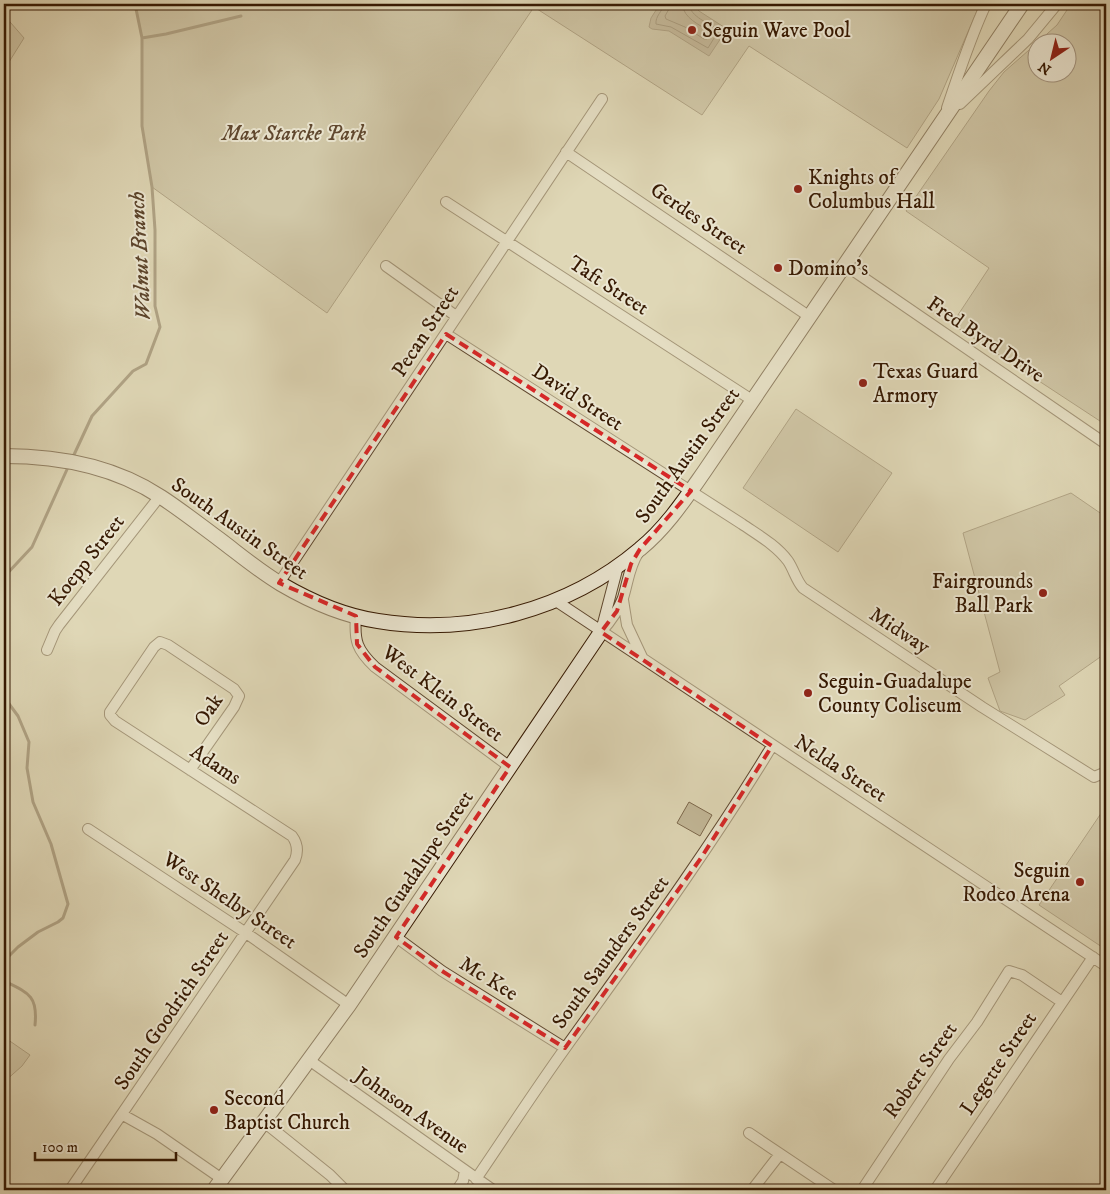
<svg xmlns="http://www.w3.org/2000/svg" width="1110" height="1194" viewBox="0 0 1110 1194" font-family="'IM FELL DW Pica',serif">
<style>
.green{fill:#c2b797;stroke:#7c684c}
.water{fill:#a69679;stroke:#796449}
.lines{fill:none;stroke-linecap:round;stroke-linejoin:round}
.shore{stroke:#6e583e;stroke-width:1}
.stream{stroke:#796449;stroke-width:3}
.street-casing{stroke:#60482f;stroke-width:12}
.secondary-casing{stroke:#361902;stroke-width:16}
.street{stroke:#eae5d0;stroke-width:10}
.secondary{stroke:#eae5d0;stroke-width:14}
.marked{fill:none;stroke:#d62828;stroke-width:4;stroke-dasharray:10 6;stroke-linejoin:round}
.poi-dot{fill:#8f2418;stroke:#eae5d0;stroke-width:2}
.labels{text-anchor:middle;stroke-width:4;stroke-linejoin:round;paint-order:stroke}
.poi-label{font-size:21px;fill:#361902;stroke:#eae5d0;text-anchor:start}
.park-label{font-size:21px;font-style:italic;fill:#60482f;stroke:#eae5d0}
.street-label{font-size:21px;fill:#361902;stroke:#eae5d0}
.water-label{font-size:22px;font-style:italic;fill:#5d452c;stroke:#eae5d0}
</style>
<rect width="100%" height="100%" fill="#dfd7b6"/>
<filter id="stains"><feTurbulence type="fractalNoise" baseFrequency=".004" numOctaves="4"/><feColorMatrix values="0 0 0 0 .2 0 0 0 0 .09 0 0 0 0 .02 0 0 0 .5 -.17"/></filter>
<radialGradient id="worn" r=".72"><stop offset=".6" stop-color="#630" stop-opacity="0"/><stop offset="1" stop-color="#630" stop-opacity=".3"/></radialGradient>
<path class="green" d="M135 4H980L939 99 907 148 749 46 702 115 534 7 327 313 152 187 142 126V38Z
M1071 4H1106V425L952 324 989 268 906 211 989 91 1004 72 1037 43 1038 72H1068V42H1038L1057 25Z
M4 15 24 38 4 70Z
M796 409 892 473 838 552 743 488Z
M1071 493 1106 517V653L1059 686 1065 695 1025 720 1000 711 988 678 1000 672 963 533Z
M689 802 712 815 700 836 677 823Z
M1106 806V947L1105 949 1039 905Z
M4 1037 30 1055 22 1066 4 1082Z"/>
<path class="water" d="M660 4H692L699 11 727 29 709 56 669 31 652 29 649 27 651 18Z"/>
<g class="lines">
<path class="shore" d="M664 4C663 11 655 16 656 24L671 27 708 48 719 30C709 23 690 17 689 4
M670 4 669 9 665 16 666 19 685 27 704 39H707L710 32C699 24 684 19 682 4"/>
<path class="stream" d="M142 38 166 34 241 16
M72 459 92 416 133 371 146 364 160 327 155 306V230L152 187 142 126V38L135 4
M4 577 32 547 69 465
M4 697 18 716 29 742 27 768 33 802 51 844 68 904 63 918 58 922 38 932 18 947 4 961
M4 981C29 993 38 996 35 1025"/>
<defs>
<path id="street" d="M960 104 1028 39 1057 4
M947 108C959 73 970 38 986 4
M566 152 810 317
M446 202 752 400
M845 265 1106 444
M386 266 456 316
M446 334 742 524C758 535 776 545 788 561 794 570 796 580 803 588L982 707 1094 777 1106 772
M279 583 602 99
M623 600 627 625 642 657
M556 601 1106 966
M356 616C354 641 357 650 375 667L510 767
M601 631 618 566
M601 632C610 622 618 611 623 598 628 582 629 567 638 553
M47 650 55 631 59 625 160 496
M88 829 246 933 349 1005
M396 937 442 971 565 1048
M309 1060 493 1190
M123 1115 157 1134 222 1179
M264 1122 330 1175 345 1190
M749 1133 834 1190
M476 1179C506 1135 535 1090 566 1047 637 948 709 850 772 746
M70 1190 295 860C298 852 298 844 292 836L115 721 110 715V712L154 647 160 642 168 645 234 689 239 696 234 707 190 770
M457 1190 463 1181 465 1171
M752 1190 780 1154
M862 1190 949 1059 977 1022 1009 971 1022 975 1062 1002
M935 1190 1093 957"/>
<path id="secondary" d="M4 456C59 456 114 466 161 497 181 510 200 525 219 539 239 554 259 571 281 584 310 601 344 616 378 621 470 636 568 610 640 549 666 528 685 499 704 472L1022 4
M214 1190 349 1005 601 632"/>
</defs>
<use href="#street" class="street-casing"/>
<use href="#secondary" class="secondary-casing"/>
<use href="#street" class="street"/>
<use href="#secondary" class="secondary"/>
</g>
<path d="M0 0H1110V1194H0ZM446 334 691 491 640 549 631 564 617 611 601 632 772 746 701 858 565 1048 442 971 396 937 510 767 375 667 357 644 356 616 279 583Z" fill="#dfd7b6" fill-opacity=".55" fill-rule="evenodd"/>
<path class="marked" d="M446 334 691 491 640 549 631 564 617 611 601 632 772 746 701 858 565 1048 442 971 396 937 510 767 375 667 357 644 356 616 279 583Z"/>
<g class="poi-dot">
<circle cx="692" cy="30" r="5"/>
<circle cx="798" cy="189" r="5"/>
<circle cx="778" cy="268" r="5"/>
<circle cx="863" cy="383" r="5"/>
<circle cx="1043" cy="593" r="5"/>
<circle cx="808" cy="693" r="5"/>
<circle cx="1080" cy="882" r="5"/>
<circle cx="214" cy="1110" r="5"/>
</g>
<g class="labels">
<g class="poi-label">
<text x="702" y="37">Seguin Wave Pool</text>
<text x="808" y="184">Knights of<tspan x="808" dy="24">Columbus Hall</tspan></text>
<text x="788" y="275">Domino's</text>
<text x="873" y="378">Texas Guard<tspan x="873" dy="24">Armory</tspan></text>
<text x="1033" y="588" text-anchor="end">Fairgrounds<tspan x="1033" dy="24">Ball Park</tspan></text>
<text x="818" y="688">Seguin-Guadalupe<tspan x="818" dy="24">County Coliseum</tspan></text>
<text x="1070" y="877" text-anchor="end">Seguin<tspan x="1070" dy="24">Rodeo Arena</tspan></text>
<text x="224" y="1105">Second<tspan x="224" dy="24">Baptist Church</tspan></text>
</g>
<g class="park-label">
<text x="294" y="140">Max Starcke Park</text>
</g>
<g class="street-label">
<text transform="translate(699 218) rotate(34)" y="7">Gerdes Street</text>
<text transform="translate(609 285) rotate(33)" y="7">Taft Street</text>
<text transform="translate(425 331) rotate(-57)" y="7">Pecan Street</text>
<text transform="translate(986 339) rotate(34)" y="7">Fred Byrd Drive</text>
<text transform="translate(578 397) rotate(33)" y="7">David Street</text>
<text transform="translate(687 455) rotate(-54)" y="7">South Austin Street</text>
<text transform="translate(240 528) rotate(35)" y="7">South Austin Street</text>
<text transform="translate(86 560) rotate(-52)" y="7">Koepp Street</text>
<text transform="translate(900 630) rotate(33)" y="7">Midway</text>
<text transform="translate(443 693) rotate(37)" y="7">West Klein Street</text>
<text transform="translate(208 710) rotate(-56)" y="7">Oak</text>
<text transform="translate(216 764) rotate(33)" y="7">Adams</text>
<text transform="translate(841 768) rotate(33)" y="7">Nelda Street</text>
<text transform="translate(413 874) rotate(-56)" y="7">South Guadalupe Street</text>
<text transform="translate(230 900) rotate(34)" y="7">West Shelby Street</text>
<text transform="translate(610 952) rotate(-54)" y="7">South Saunders Street</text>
<text transform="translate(489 978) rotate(32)" y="7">Mc Kee</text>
<text transform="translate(171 1010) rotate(-56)" y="7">South Goodrich Street</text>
<text transform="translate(998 1063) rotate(-56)" y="7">Legette Street</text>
<text transform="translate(920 1070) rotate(-55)" y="7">Robert Street</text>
<text transform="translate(412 1110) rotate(35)" y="7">Johnson Avenue</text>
</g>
<g class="water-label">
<text transform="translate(139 256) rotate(-93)" y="8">Walnut Branch</text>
</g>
</g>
<rect width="1110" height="1194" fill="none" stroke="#dfd7b6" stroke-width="20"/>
<rect x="5" y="5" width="1100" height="1184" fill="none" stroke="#361902" stroke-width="2.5"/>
<rect x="10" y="10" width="1090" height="1174" fill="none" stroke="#361902"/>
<g transform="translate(1052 58) rotate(215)"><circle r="24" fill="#eae5d0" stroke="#a2937e"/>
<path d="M0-4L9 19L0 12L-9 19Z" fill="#8f2418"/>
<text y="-8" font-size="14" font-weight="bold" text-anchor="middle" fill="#361902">N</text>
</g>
<path d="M35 1152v8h141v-8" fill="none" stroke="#361902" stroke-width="2.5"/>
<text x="42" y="1152" font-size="15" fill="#361902" stroke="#eae5d0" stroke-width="4" paint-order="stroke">100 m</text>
<rect width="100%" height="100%" filter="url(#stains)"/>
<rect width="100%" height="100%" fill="url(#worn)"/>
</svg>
